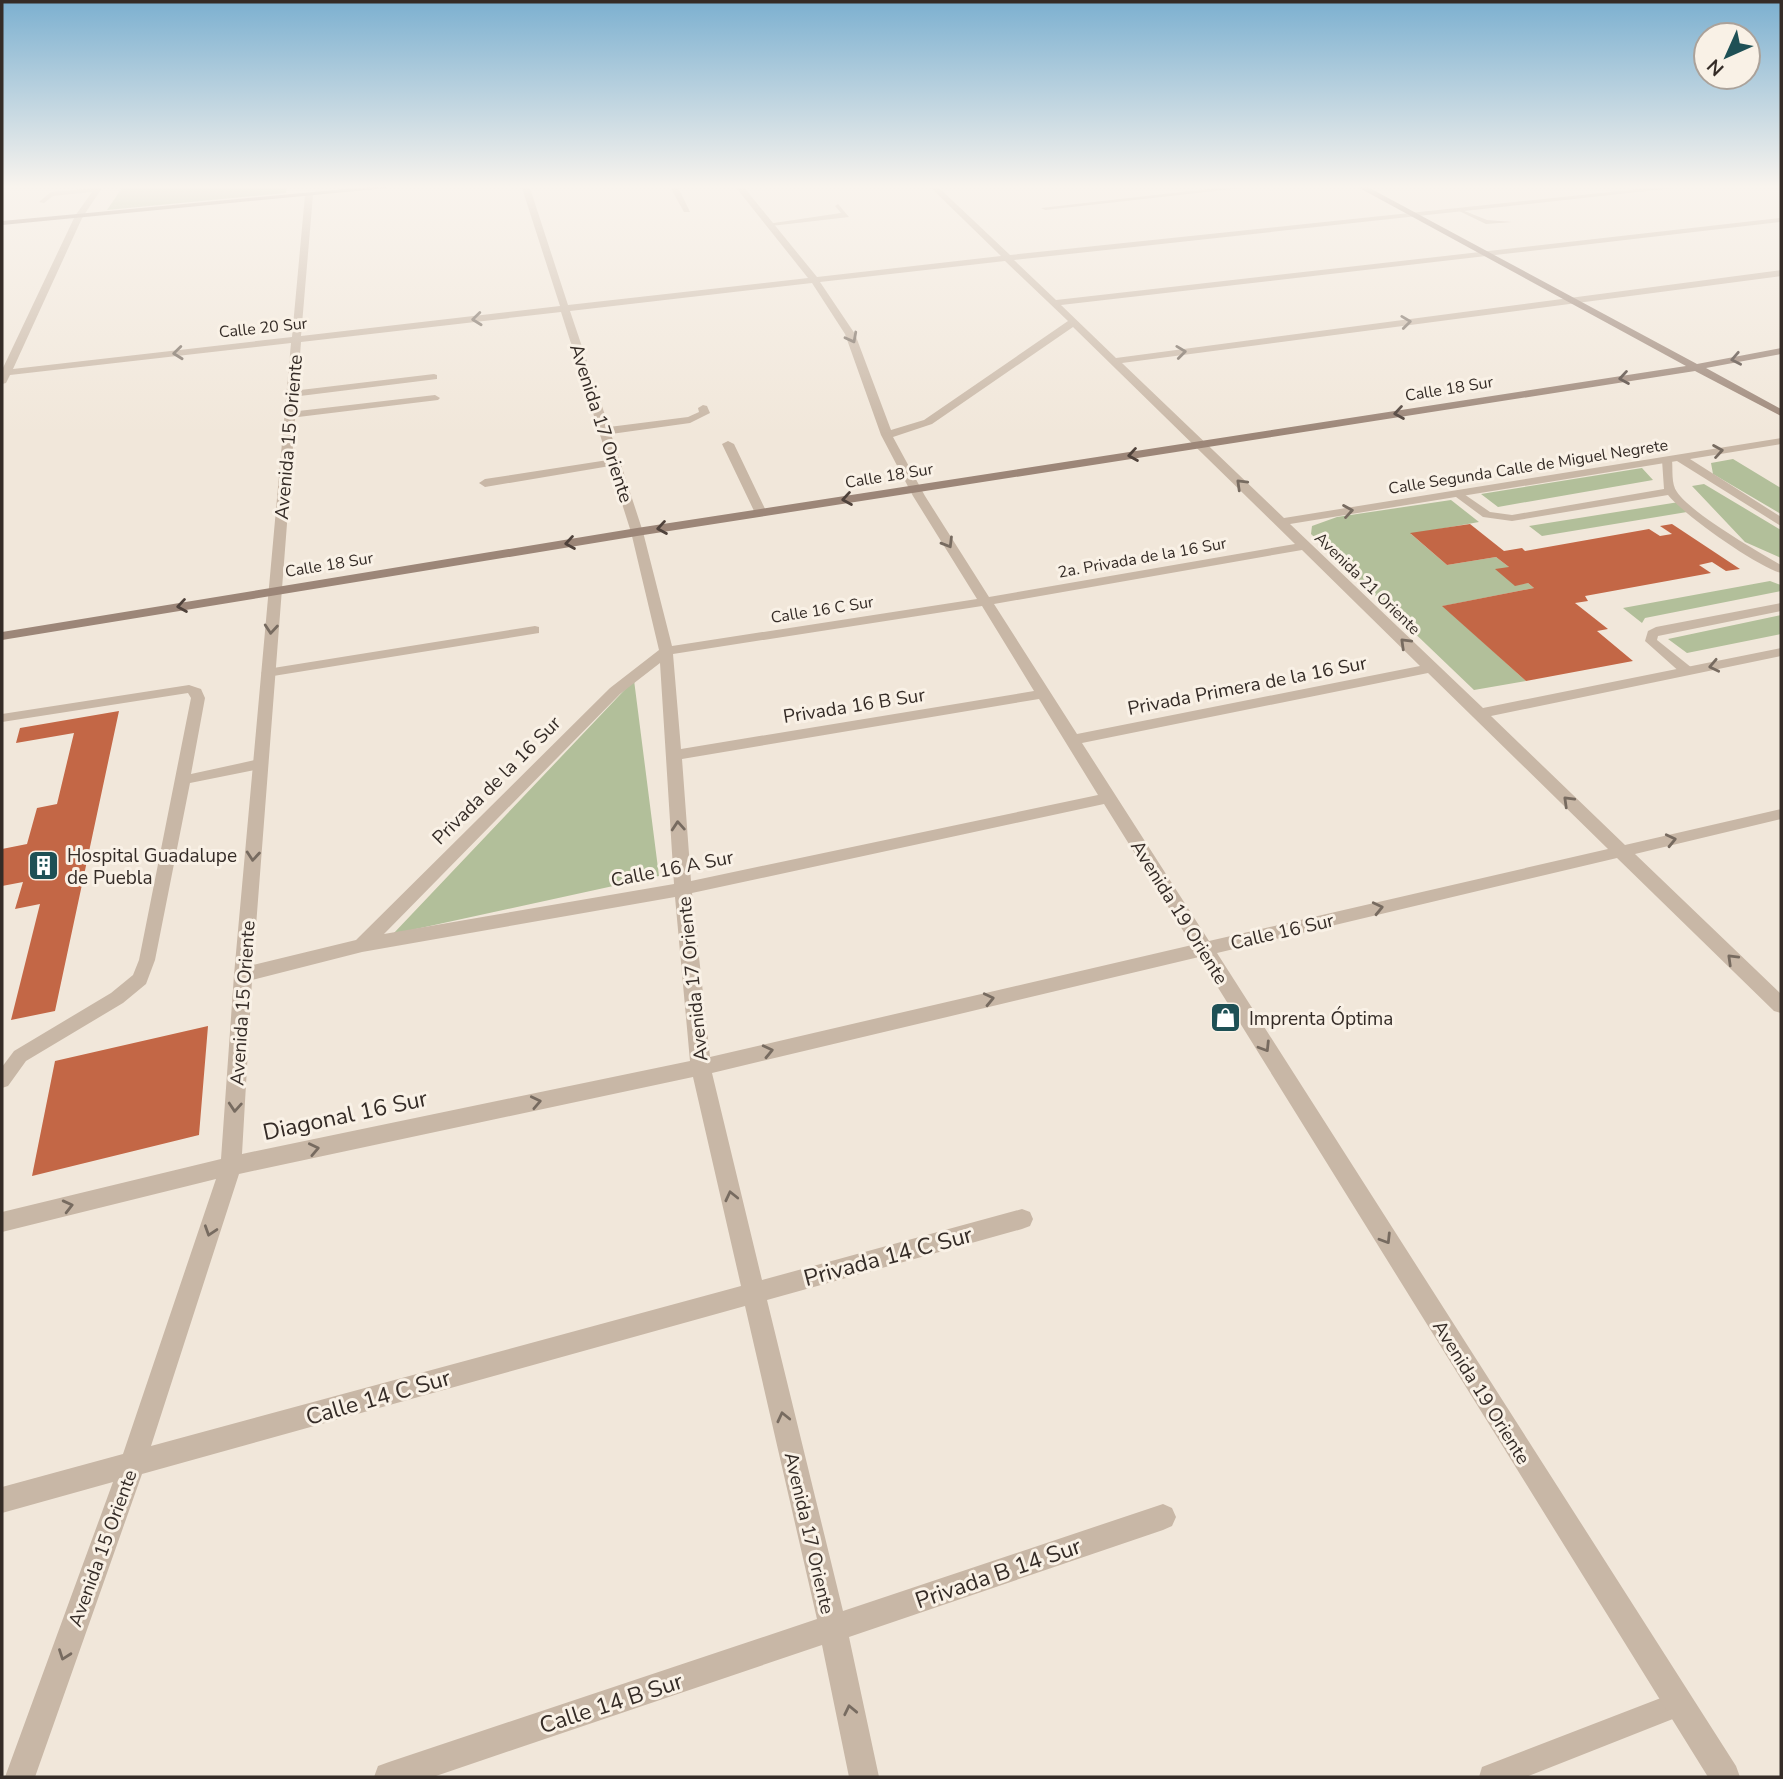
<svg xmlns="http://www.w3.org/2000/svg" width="1783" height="1779" viewBox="0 0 1783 1779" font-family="'Nunito Sans',sans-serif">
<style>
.green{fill:#b2bf9a}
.building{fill:#c36746}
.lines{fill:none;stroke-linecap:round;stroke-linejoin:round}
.lane{fill:#c8b7a6;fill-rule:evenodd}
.street{fill:#c8b7a6;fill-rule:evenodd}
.secondary{fill:#9c8678;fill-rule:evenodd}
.oneway{stroke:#776b60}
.oneway2{stroke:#4f423b}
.labels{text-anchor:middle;stroke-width:6;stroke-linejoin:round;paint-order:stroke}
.far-street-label{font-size:16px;fill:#352c27;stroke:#f9f1e6}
.street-label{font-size:19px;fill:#352c27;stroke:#f9f1e6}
.poi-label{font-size:19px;fill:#352c27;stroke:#f9f1e6;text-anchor:start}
.near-street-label{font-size:23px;fill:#352c27;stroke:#f9f1e6}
</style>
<rect width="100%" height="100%" fill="#f1e7da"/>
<path class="green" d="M124 185H287L286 193 107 210Z
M1733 459 1781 488V514L1713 474 1711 463Z
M1642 468 1653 480 1498 507 1481 494Z
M1704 484 1781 530V558L1745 542 1692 486Z
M1451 500 1479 522 1411 534 1447 565 1496 557 1509 567 1514 585 1528 583 1534 588 1443 606 1526 681 1474 690 1311 534 1312 526 1337 517Z
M1679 502 1693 511 1542 536 1529 526Z
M1770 581 1781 585V591L1645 618 1642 623 1623 608Z
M1781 615V634L1687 653 1668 639Z
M634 680 659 876 393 934Z"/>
<path class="building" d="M1470 524 1504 551 1522 548 1525 551 1649 529 1660 536 1672 534 1660 526 1672 524 1740 569 1726 571 1712 562 1699 565 1711 573 1585 596 1588 601 1575 603 1608 629 1597 631 1633 661 1526 681 1442 606 1534 588 1528 583 1515 586 1495 569 1509 567 1496 557 1447 565 1410 533Z
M119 711 55 1011 11 1020 40 904 15 909 23 882 2 886V849L27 844 37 808 57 804 74 733 16 743 20 728Z
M208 1026 199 1135 32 1176 55 1061Z"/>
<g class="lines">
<path class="lane" d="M98 185H104L82 218 75 216 92 192 53 196 44 203 39 202 51 192 95 188Z
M838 204 849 217 771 226 767 224 841 213 835 206Z
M1457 208 1487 220 1512 222 1486 224 1457 210Z
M434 374 437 375V379L292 397 287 394 292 391Z
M435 395 440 398 438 400 290 418 285 415 290 412Z
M1667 457 1672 460C1673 470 1671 484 1677 492 1691 513 1758 552 1781 565V573C1756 566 1684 515 1668 495L1512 521 1483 517 1452 494 1461 492 1490 512 1512 515 1664 489 1662 460Z
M1781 603V611L1658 636 1657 640 1692 668V674H1682L1645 641 1648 631 1656 627Z
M535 626 539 627V633L267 677 261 673 267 669Z
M189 685 201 689 205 698 191 774 260 759 267 764 260 769 190 783 155 960 146 984 123 1003 26 1061 8 1086 2 1088V1067L14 1051 111 993 133 975 139 960 191 698 188 693 2 722V714Z
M1679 1691 1688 1695 1692 1704 1688 1713 1526 1777H1479L1482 1767Z"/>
<path class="street" d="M521 185H529L568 305 808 278 734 185H742L817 277 1001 256 928 185H936L1010 255 1677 185H1702L1014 260 1056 300 1781 218V222L1061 305 1116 358 1781 270V276L1122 363 1284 518 1781 438V444L1690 459 1781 517V526L1677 461 1290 524 1483 708 1781 648V656L1491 716 1625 845 1781 809V819L1635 854 1781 994V1013L1774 1011 1617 858 1217 953 1736 1766 1740 1777H1708L1199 957 712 1073 762 1280 1022 1209 1030 1212 1033 1219 1030 1226 1022 1229 767 1300 843 1611 1163 1504 1172 1508 1176 1517 1172 1526 1163 1530 849 1637 879 1777H849L822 1645 433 1777H374L378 1766 389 1762 817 1619 745 1306 142 1474 35 1777H5L113 1482 2 1513V1487L123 1454 216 1179 2 1232V1212L221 1159 234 975 291 343 10 375 6 383 2 384V370L75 216 79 214 83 216 13 369 292 337 305 195 309 193 313 195 301 336 560 306ZM1005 261 1068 321 924 420 891 430 855 334 820 282ZM812 283 845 334 881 435 913 496 977 599 672 646 643 532 611 434 690 423 710 413 707 406 703 405 698 408 699 412 688 417 609 427 570 311ZM561 312 608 460 485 479 479 483 485 487 610 466 631 532 659 650 610 688 356 940 253 965 301 342ZM1073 327 1295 544 989 597 925 496 893 437 932 424ZM1302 550 1420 666 1077 734 994 604ZM982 606 1034 691 681 749 673 654ZM660 663 674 884 384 934 620 694ZM1428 673 1608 849 1209 941 1082 743ZM1039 699 1098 795 691 881 682 759ZM1104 804 1192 945 710 1057 692 893ZM675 897 690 1061 242 1154 252 980 362 952ZM693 1077 741 1286 151 1446 239 1174Z
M669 185H677L690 212H684Z
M1243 185H1269L1045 210 1041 208Z
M728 441 734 444 767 513 765 516 755 513 722 444Z"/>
<path class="secondary" d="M389 185H418L2 225V221Z
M1354 185H1364L1697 364 1781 348V354L1706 368 1781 409V416L1695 371 637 536 2 640V632L637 528 1686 366Z"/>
</g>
<defs><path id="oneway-chevron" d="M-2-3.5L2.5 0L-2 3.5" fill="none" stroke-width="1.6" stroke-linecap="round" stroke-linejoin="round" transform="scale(1.75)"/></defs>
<g class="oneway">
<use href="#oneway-chevron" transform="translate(477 319) rotate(174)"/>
<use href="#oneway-chevron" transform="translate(1406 322) rotate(-7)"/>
<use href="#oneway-chevron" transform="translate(852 338) rotate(62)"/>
<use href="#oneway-chevron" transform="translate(1181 352) rotate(-7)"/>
<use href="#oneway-chevron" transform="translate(178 353) rotate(174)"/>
<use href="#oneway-chevron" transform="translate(1718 451) rotate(-9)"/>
<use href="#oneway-chevron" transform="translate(1241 484) rotate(-136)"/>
<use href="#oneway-chevron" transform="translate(1348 511) rotate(-9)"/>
<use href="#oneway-chevron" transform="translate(948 543) rotate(59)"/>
<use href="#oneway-chevron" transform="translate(271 629) rotate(95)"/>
<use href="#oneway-chevron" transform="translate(1405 643) rotate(-136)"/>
<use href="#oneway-chevron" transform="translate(1714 666) rotate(168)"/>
<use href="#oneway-chevron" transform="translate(1568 801) rotate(-136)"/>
<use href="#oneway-chevron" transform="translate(678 826) rotate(-94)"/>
<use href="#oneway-chevron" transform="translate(1671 840) rotate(-13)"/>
<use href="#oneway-chevron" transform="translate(253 856) rotate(95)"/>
<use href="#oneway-chevron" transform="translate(1378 908) rotate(-13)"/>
<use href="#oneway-chevron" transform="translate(1732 959) rotate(-136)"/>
<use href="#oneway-chevron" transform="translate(989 999) rotate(-13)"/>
<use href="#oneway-chevron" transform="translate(1265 1047) rotate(58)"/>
<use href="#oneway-chevron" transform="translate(768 1051) rotate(-13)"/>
<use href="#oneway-chevron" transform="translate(536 1102) rotate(-12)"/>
<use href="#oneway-chevron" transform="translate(235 1107) rotate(94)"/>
<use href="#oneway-chevron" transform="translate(314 1149) rotate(-12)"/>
<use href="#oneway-chevron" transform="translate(731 1196) rotate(-103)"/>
<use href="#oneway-chevron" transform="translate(68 1206) rotate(-14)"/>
<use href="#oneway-chevron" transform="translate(210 1231) rotate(108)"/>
<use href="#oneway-chevron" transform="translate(1386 1239) rotate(58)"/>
<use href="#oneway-chevron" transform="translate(783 1417) rotate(-103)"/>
<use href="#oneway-chevron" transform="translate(64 1655) rotate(110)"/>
<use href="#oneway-chevron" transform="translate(850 1710) rotate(-102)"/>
</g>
<g class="oneway2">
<use href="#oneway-chevron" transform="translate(1736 359) rotate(169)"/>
<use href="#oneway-chevron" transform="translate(1624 378) rotate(171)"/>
<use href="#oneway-chevron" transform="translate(1399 413) rotate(171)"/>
<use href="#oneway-chevron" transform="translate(1133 455) rotate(171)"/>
<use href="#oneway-chevron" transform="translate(847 499) rotate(171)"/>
<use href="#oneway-chevron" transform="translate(662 528) rotate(171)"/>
<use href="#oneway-chevron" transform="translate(570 543) rotate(171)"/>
<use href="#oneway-chevron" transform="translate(182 606) rotate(171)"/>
</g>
<linearGradient id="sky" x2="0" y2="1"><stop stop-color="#7cb0d0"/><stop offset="0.43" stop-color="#f9f4ee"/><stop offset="1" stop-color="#f9f4ee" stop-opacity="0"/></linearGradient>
<rect width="1783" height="434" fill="url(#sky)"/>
<defs>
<symbol id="building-square" viewBox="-11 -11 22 22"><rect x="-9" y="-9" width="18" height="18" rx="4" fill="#1e5055" stroke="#f9f1e6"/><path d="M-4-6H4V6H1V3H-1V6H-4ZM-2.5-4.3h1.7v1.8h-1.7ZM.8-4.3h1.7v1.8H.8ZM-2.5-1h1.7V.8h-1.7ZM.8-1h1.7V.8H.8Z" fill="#fff"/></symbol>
<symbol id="shop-square" viewBox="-11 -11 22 22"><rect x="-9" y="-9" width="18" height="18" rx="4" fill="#1e5055" stroke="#f9f1e6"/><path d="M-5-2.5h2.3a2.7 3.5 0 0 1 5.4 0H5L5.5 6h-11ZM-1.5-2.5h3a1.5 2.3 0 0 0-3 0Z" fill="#fff"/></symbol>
</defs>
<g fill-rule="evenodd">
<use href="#building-square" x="26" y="848" width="35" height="35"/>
<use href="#shop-square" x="1208" y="1000" width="35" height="35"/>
</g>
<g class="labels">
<g class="far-street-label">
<text transform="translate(263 327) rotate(-6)" y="6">Calle 20 Sur</text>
<text transform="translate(1449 388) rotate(-9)" y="6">Calle 18 Sur</text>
<text transform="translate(1528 466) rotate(-9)" y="6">Calle Segunda Calle de Miguel Negrete</text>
<text transform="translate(889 475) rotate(-9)" y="6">Calle 18 Sur</text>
<text transform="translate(1142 557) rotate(-10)" y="6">2a. Privada de la 16 Sur</text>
<text transform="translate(329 564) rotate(-9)" y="6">Calle 18 Sur</text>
<text transform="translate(1368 583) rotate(44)" y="6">Avenida 21 Oriente</text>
<text transform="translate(822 609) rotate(-9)" y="6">Calle 16 C Sur</text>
</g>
<g class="street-label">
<text transform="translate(602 423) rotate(72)" y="7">Avenida 17 Oriente</text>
<text transform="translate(288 437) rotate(-85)" y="7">Avenida 15 Oriente</text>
<text transform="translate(1247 685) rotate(-11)" y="7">Privada Primera de la 16 Sur</text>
<text transform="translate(854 705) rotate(-9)" y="7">Privada 16 B Sur</text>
<text transform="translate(496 780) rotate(-45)" y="7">Privada de la 16 Sur</text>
<text transform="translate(672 868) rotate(-11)" y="7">Calle 16 A Sur</text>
<text transform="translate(1180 912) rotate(58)" y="7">Avenida 19 Oriente</text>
<text transform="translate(1282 931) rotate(-13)" y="7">Calle 16 Sur</text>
<text transform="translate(692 979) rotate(-96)" y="7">Avenida 17 Oriente</text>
<text transform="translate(242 1003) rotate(-86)" y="7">Avenida 15 Oriente</text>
<text transform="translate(1482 1392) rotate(58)" y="7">Avenida 19 Oriente</text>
<text transform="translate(810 1533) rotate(77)" y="7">Avenida 17 Oriente</text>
<text transform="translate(102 1548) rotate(-70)" y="7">Avenida 15 Oriente</text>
</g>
<g class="poi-label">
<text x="67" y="862">Hospital Guadalupe<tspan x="67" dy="22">de Puebla</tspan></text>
<text x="1249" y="1025">Imprenta Óptima</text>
</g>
<g class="near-street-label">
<text transform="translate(345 1115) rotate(-12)" y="8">Diagonal 16 Sur</text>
<text transform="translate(888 1256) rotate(-15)" y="8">Privada 14 C Sur</text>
<text transform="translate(378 1397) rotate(-16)" y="8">Calle 14 C Sur</text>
<text transform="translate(998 1573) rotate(-19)" y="8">Privada B 14 Sur</text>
<text transform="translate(611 1703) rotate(-18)" y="8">Calle 14 B Sur</text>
</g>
</g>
<rect width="1783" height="1779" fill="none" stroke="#352c27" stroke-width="7"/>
<g transform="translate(1727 56) rotate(225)"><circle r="33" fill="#f9f1e6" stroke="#aba29a" stroke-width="2"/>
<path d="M0-5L12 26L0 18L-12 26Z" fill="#1e5055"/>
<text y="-10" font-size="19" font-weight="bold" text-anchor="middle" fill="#352c27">N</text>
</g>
</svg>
